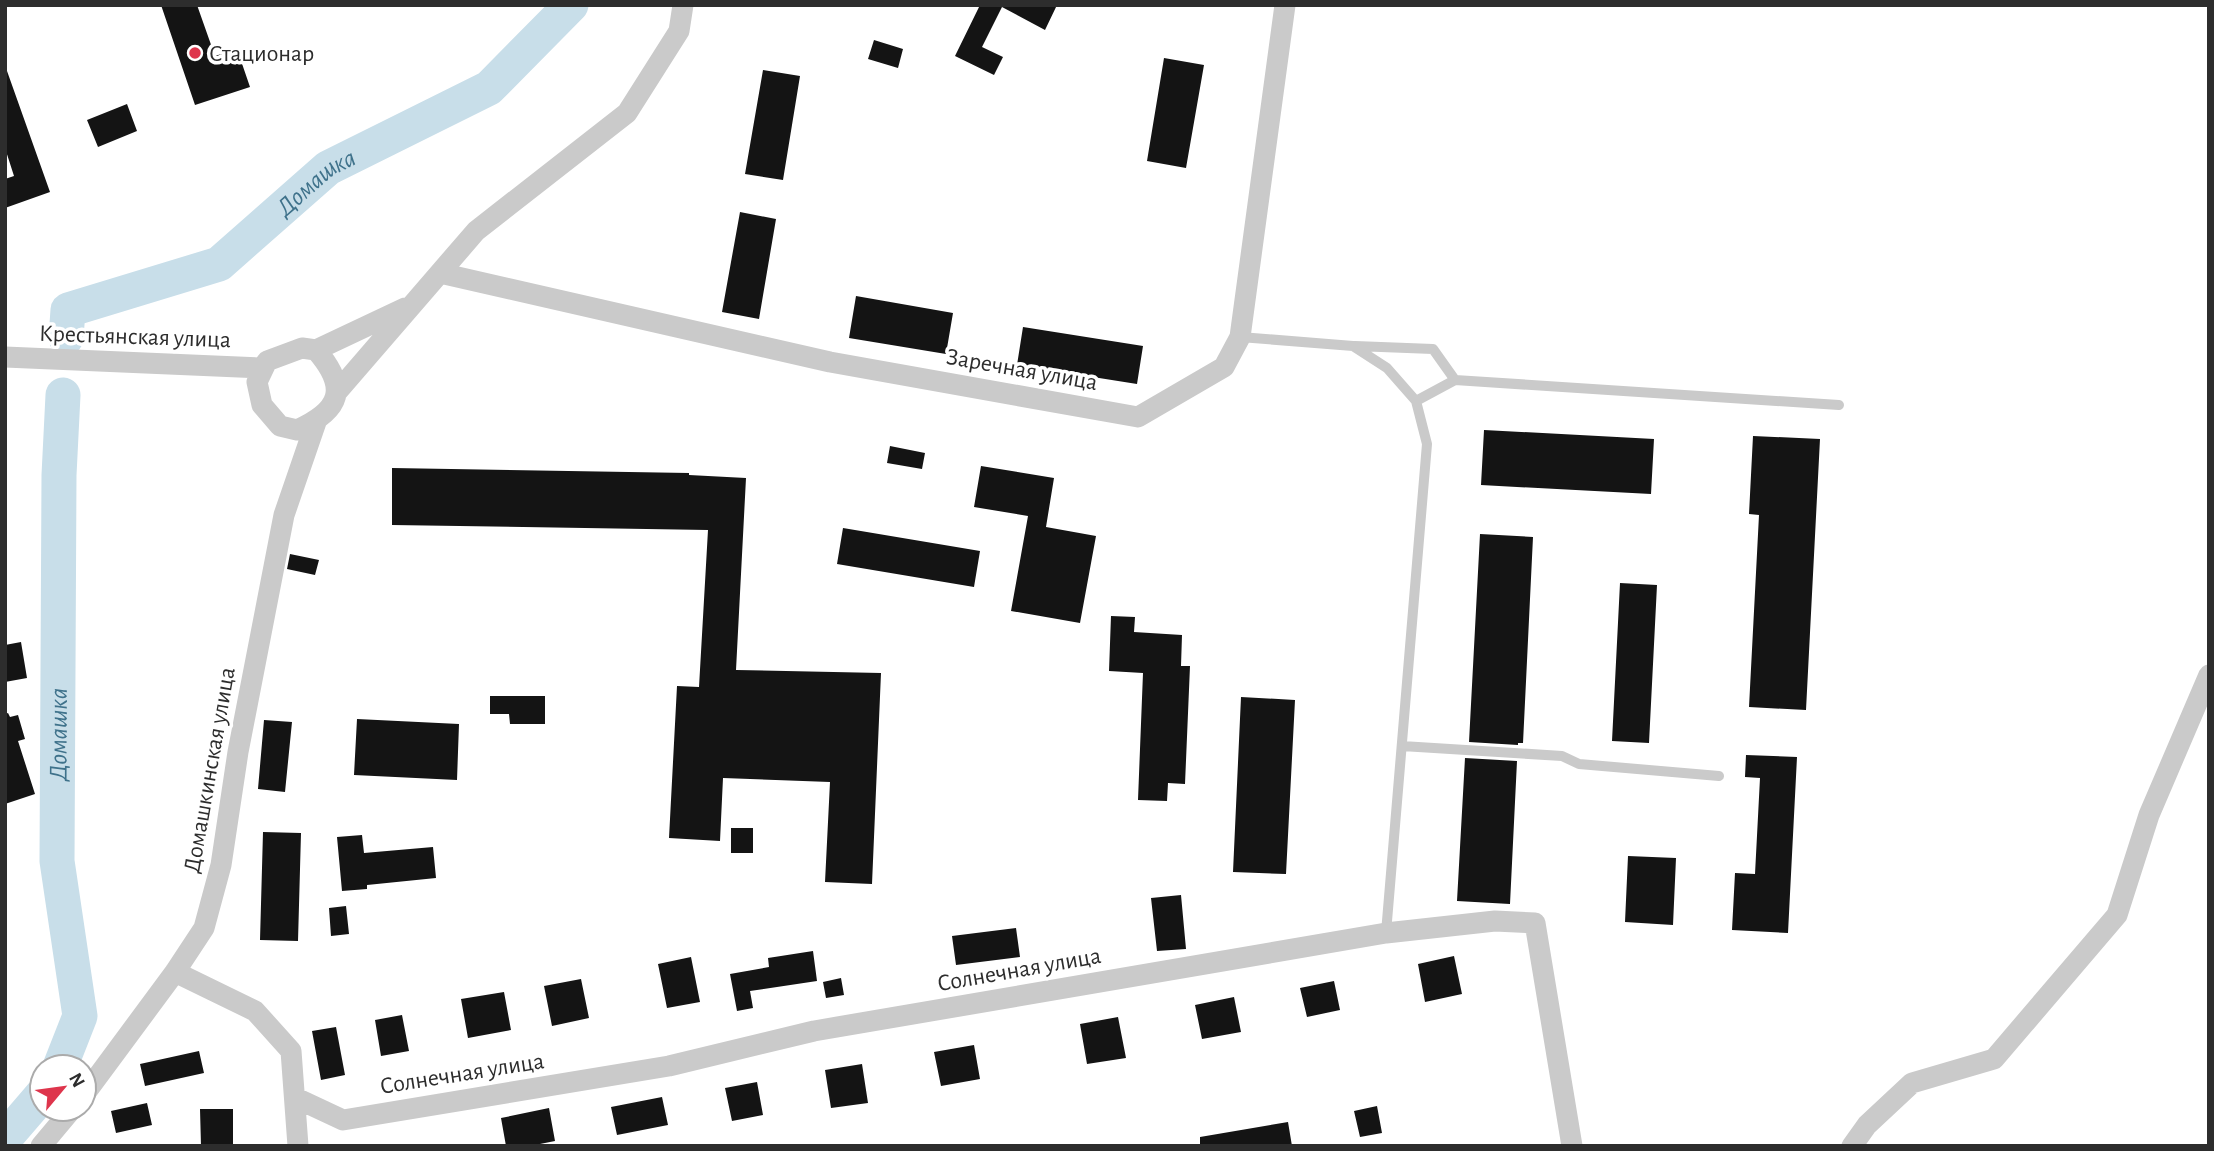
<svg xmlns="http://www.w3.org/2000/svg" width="2214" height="1151" viewBox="0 0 2214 1151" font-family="'Alegreya Sans',sans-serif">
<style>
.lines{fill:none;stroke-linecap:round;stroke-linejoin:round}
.river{stroke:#c8dee9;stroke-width:35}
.building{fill:#141414}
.lane{stroke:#cacaca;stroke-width:10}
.street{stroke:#cacaca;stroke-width:21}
.poi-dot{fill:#de354c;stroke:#fff;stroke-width:2.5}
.labels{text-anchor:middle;stroke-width:7;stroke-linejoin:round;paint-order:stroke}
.poi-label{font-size:24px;fill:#2d2d2d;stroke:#fff;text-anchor:start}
.street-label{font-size:24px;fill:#2d2d2d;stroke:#fff}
.water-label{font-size:26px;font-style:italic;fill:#3f728b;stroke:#fff}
</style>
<rect width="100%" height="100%" fill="#fff"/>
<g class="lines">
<g class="river">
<path id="s1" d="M66 338 68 310 219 264 328 168 489 88 571 5"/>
<path id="s2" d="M60 1067 80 1016 57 861 59 475 63 395"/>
<path d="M5 1138 42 1095"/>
</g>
</g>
<path class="building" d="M161 5H197L215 56 237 49 250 87 195 105Z
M980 5H1057L1045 30 1002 7 982 47 1003 57 994 75 955 56Z
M874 40 903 49 898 68 868 59Z
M1164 58 1204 65 1186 168 1147 161Z
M763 70 800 76 783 180 745 174Z
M7 71 50 192 5 208V179L14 176 5 148V72Z
M127 104 137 131 98 147 87 120Z
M740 212 776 219 759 319 722 312Z
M856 296 953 313 946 354 849 338Z
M1023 327 1143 346 1137 384 1017 365Z
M1484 430 1654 439 1651 494 1481 485Z
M1753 436 1820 439 1806 710 1749 707 1759 515 1749 514Z
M890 446 925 453 922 469 887 463Z
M981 466 1054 478 1046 527 1096 536 1080 623 1011 611 1028 516 974 507Z
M392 468 689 473V475L746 478 736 670 881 673 872 884 825 882 830 782 723 778 720 841 669 838 677 686 699 687 708 530 392 525Z
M843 528 980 551 974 587 837 564Z
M1480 534 1533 537 1523 743H1518V745L1469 742Z
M290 554 319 560 315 575 287 569Z
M1620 583 1657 585 1649 743 1612 741Z
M1111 616 1135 617 1134 632 1182 635 1181 666H1190L1185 784 1168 783 1167 801 1138 800 1143 673 1109 671Z
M21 642 27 678 5 682V645Z
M490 696H545V724H510L509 714H490Z
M1241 697 1295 700 1286 874 1233 872Z
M8 713 10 717 18 715 25 739 18 741 35 794 5 804V714Z
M357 719 459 724 457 780 354 775Z
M264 720 292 722 285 792 258 789Z
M1746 755 1797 757 1788 933 1732 930 1735 873 1755 874 1760 778 1745 777Z
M1465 758 1517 761 1510 904 1457 901Z
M731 828H753V853H731Z
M263 832 301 833 298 941 260 940Z
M362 835 364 853 433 847 436 878 367 885V889L342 891 337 837Z
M1628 856 1676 858 1673 925 1625 922Z
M1181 895 1186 949 1157 951 1151 898Z
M346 906 349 934 331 936 329 908Z
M1016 928 1020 957 956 965 952 936Z
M813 951 817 981 750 991 753 1008 737 1011 730 974 769 967 768 958Z
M1454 956 1462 994 1425 1002 1418 964Z
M691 957 700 1002 667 1008 658 964Z
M841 978 844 995 826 998 823 982Z
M581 979 589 1018 552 1026 544 986Z
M1334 981 1340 1010 1307 1017 1300 988Z
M504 992 511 1030 468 1038 461 999Z
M1234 997 1241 1032 1202 1039 1195 1005Z
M402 1015 409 1051 381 1056 375 1020Z
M1118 1017 1126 1058 1087 1064 1080 1024Z
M336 1027 345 1075 321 1080 312 1031Z
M974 1045 980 1079 941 1086 934 1052Z
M199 1051 204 1073 145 1086 140 1064Z
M862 1064 868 1103 831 1108 825 1070Z
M757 1082 763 1115 732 1121 725 1088Z
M662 1097 668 1125 617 1135 611 1107Z
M147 1103 152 1125 116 1133 111 1111Z
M1377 1106 1382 1133 1360 1137 1354 1111Z
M549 1108 555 1141 530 1146H506L501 1118Z
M200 1109H233V1146H201Z
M1288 1122 1292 1146H1200V1137Z"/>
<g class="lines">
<path class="lane" d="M1240 337 1353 346 1387 368 1416 401 1427 444 1386 933
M1355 346 1433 349 1455 380
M1416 401 1455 380 1839 405
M1402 746 1562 756 1579 764 1719 776"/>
<path class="street" d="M440 273 830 362 1138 417 1224 367 1240 337 1285 5
M302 348 316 350C349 388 341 410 297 430L280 426 262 405 257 382 267 361Z
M316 350 405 308
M5 357 262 368
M337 392 476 231 627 113 679 31 683 5
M175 972 255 1011 291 1051 298 1146
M84 1095 175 972 204 928 221 865 238 752 284 515 316 422
M296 1098 343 1120 669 1066 814 1031 1386 933 1495 921 1535 923 1572 1146
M41 1146 72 1109
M1852 1146 1867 1125 1912 1083 1994 1059 2117 915 2149 815 2209 675"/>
</g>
<circle class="poi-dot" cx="195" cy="53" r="7"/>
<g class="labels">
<g class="poi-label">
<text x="209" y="61">Стационар</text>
</g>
<g class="street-label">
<text transform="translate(135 336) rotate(2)" y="8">Крестьянская улица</text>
<text transform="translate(1022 369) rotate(10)" y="8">Заречная улица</text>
<text transform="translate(209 770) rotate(-80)" y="8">Домашкинская улица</text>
<text transform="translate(1019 969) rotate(-10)" y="8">Солнечная улица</text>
<text transform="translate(462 1073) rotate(-9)" y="8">Солнечная улица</text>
</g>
<g class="water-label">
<text dy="9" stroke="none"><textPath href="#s1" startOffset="313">Домашка</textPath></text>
<text dy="9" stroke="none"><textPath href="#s2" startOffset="338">Домашка</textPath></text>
</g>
</g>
<rect width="2214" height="1151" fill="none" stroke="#2d2d2d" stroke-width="14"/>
<g transform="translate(63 1088) rotate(61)"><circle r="33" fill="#ffffff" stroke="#ababab" stroke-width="2"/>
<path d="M0-5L12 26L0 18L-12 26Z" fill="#de354c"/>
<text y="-10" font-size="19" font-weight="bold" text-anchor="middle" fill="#2d2d2d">N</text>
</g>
</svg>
